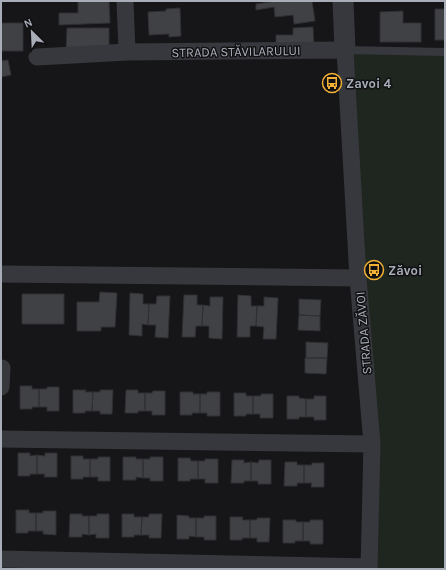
<svg xmlns="http://www.w3.org/2000/svg" width="446" height="570" viewBox="0 0 446 570" font-family="Karla,sans-serif">
<style>
.green{fill:#1e261f}
.building{fill:#404145;stroke:#303034}
.lines{fill:none;stroke-linecap:round;stroke-linejoin:round}
.service{stroke:#37383d;stroke-width:8}
.minor{stroke:#37383d;stroke-width:17}
.tertiary{stroke:#37383d;stroke-width:21}
.labels{text-anchor:middle;stroke-width:3;stroke-linejoin:round;paint-order:stroke}
.street-label{font-size:13px;fill:#a8adb8;stroke:#111113}
.poi-label{font-size:13px;font-weight:bold;fill:#a8adb8;stroke:#111113;text-anchor:start}
</style>
<rect width="100%" height="100%" fill="#161618"/>
<path class="green" d="M445 49V569H363L372 444 345 50Z"/>
<path class="building" d="M78 1H109L110 23 59 25V13H78Z
M276 1H312L315 21 294 24 293 15 275 17 274 7 256 10V4Z
M180 8 181 36 169 37V34L149 35 148 12 166 11V9Z
M435 9H445V40H435Z
M403 11V23H421V42H380V12Z
M1 23H23V51H1Z
M313 27 314 47 276 48V35H293V28Z
M67 28H109V49L66 50Z
M8 60 11 75 1 77V61Z
M100 292 117 293 115 327H101V331H77V302H99Z
M130 293 143 294V304H149L148 325 142 324V336L129 335Z
M22 294H64V324H22Z
M184 295H197V305H203L202 326H196L195 337H182Z
M238 295 251 296V306H257L256 326H250V337H237Z
M157 296H170L168 338 155 337 156 325H148L149 304H156Z
M210 297H223L222 339 209 338V326H202L203 305 210 306Z
M264 297 278 298 276 339H263L264 327 256 326 257 306H264Z
M299 299 321 300 320 316 299 315Z
M299 315 320 316V331L298 330Z
M306 342 328 343 327 358H306Z
M305 358H327L326 374 305 373Z
M20 386H32V389H39V407H32V409H20Z
M47 387H59V411H47V407H39V389H47Z
M73 390H86L85 392H93L92 411H85V413H73Z
M100 390H113L112 414H100V411H92L93 392H100Z
M126 390H138V393H145V411H138V413H125Z
M153 391H165V415H152V411H145V393H152Z
M180 392H193V394H200V413H192V415H180Z
M207 392H220V416H207V413H200V394H207Z
M234 393H246V396H253V414H246V416H234Z
M261 394H273V418H260V414H253V396H261Z
M287 396H299V398L306 399V417H299V419H287Z
M314 396H326V420H314V417H306V399H314Z
M18 453H30V456L37 455V474H30V476H18Z
M45 453H57V477H44L45 474H37V455L45 456Z
M71 456H83V459H90V477H83V479H71Z
M98 457H110V481H98V477H90V459H98Z
M123 457H136V459H143V478L136 477V480H123Z
M150 457H163V481H150V478H143V459H150Z
M178 458H190L191 461H198V479H190V481H178Z
M205 459H218V483H205V479H198V461H205Z
M232 460H244V463L251 462V481H244V483H231Z
M259 460H271V484H258V481H251V462L258 463Z
M285 462H297V465H304V483H297V486H284Z
M312 463H324V487H311L312 483H304V465H312Z
M16 510H29V513H36V531H28V533H16Z
M43 511H56V535L43 534V531H36V513H43Z
M70 514H82V516H89V535L82 534V537H69Z
M97 514H109V538H96V534L89 535V516H97Z
M122 514H134V517H142L141 535H134V537H122Z
M149 514H162L161 538H149V535H141L142 517H149Z
M177 515 189 516V518H196V537L189 536V539H177Z
M204 516H216V540H204V537H196V518H204Z
M230 517H243L242 520H250V538H242V540H230Z
M257 518H270L269 542H257V538H250V520H257Z
M283 520H296V522H303V541H295V543H283Z
M310 520H323V544H310V541H303V522H310Z"/>
<g class="lines">
<path class="service" d="M346 50 445 52"/>
<path class="minor" d="M125 1 127 52
M37 57 127 52 345 50 358 278 372 444 369 569
M1 274 358 278
M1 387 2 368
M1 439 372 444
M1 559 369 567"/>
<path class="tertiary" d="M343 1 345 50"/>
</g>
<defs>
<symbol id="bus-ring" viewBox="-11 -11 22 22"><circle r="9.5" fill="#111113" stroke="#f2b134" stroke-width="1.5"/><path d="M-5-6H5V4H4V6H2V4H-2V6H-4V4H-5ZM-3.5-4V0h7V-4ZM-3.5 1.2v1.5H-2V1.2ZM2 1.2v1.5H3.5V1.2Z" fill="#f2b134"/></symbol>
</defs>
<g fill-rule="evenodd">
<use href="#bus-ring" x="321" y="72" width="22" height="22"/>
<use href="#bus-ring" x="363" y="259" width="22" height="22"/>
</g>
<g class="labels">
<g class="street-label">
<text transform="translate(236 51) rotate(-1)" y="5">STRADA STĂVILARULUI</text>
<text transform="translate(363 333) rotate(-95)" y="5">STRADA ZĂVOI</text>
</g>
<g class="poi-label">
<text x="346" y="88">Zavoi 4</text>
<text x="388" y="275">Zăvoi</text>
</g>
</g>
<rect width="446" height="570" fill="none" stroke="#a8adb8" stroke-width="4"/>
<g transform="translate(32 32) rotate(336)" stroke="#111113" stroke-width="3" paint-order="stroke">
<path d="M0-3L7 15L0 10L-7 15Z" fill="#a8adb8"/>
<text y="-6" font-size="11" font-weight="bold" text-anchor="middle" fill="#a8adb8">N</text>
</g>
</svg>
